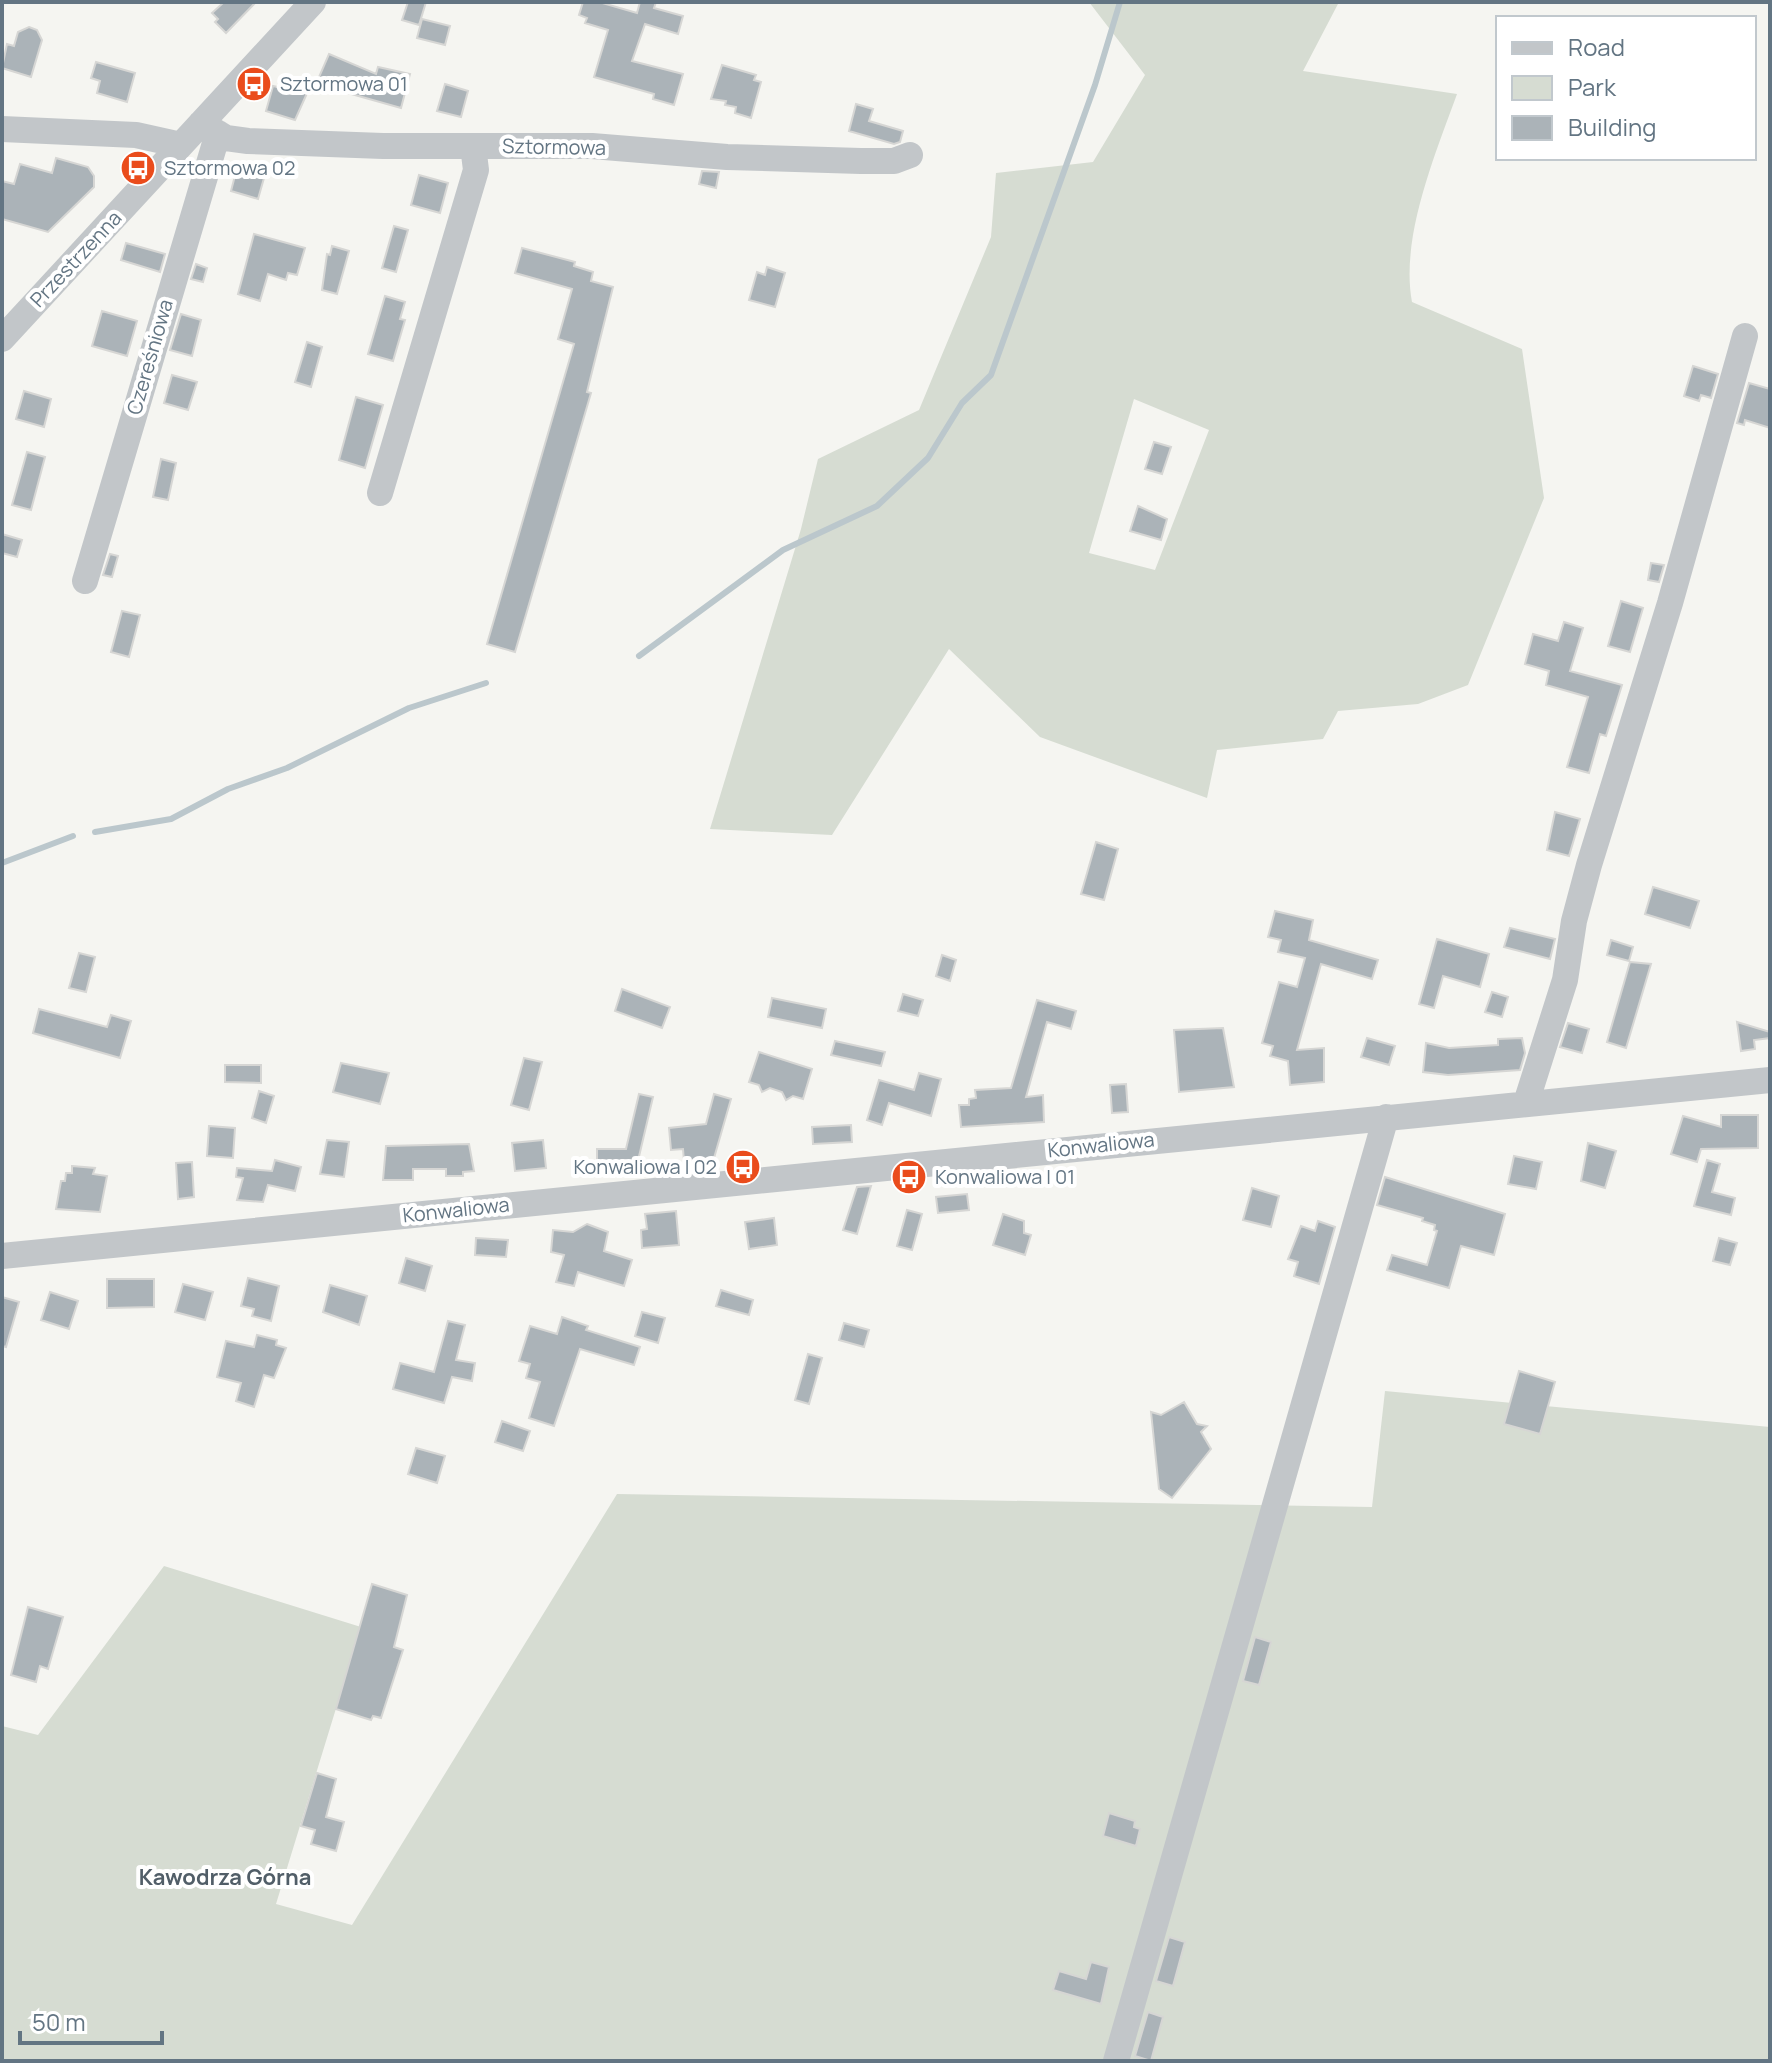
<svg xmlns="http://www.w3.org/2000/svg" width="1772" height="2063" viewBox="0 0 1772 2063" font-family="Manrope,sans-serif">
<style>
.green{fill:#d6dcd2;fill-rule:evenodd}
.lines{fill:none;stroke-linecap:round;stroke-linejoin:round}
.stream{stroke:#bbc7cc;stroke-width:6}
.building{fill:#abb3b8;stroke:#d6d6d4;stroke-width:2}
.minor{stroke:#c2c6c9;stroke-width:26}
.labels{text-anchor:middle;stroke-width:8;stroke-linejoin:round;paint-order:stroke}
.poi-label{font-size:20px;fill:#637583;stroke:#fff;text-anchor:start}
.street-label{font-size:20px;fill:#637583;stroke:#fff}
.neighbourhood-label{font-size:22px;font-weight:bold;fill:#515e68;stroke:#fff}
</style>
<rect width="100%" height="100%" fill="#f5f5f1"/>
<path class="green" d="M1089 2H1339L1303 71 1457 94C1435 155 1400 238 1412 302L1522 349 1544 498 1468 685 1418 704 1338 711 1323 739 1217 750 1207 798 1040 737 949 649 832 835 710 829 801 529 818 459 919 410 991 237 996 173 1093 162 1145 75ZM1134 399 1209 430 1155 570 1089 553Z
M1385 1391 1770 1427V2061H2V1726L38 1735 164 1566 361 1627 276 1904 352 1925 617 1494 1372 1507Z"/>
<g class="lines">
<path class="stream" d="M639 656 783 550 877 506 928 458 962 403 991 375 1095 85 1120 2
M95 832 171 819 228 789 287 768 409 708 486 683
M2 863 73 836"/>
</g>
<path class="building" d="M224 2H256L226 33 215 22 218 19 212 13Z
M408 2H426L419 25 402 20Z
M583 2H599L637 13 640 2H656L654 8 683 16 678 34 645 24 632 61 683 74 674 105 653 99 654 94 594 77 608 30 585 23 587 18 579 15Z
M422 19 450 26 445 45 417 38Z
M29 27 37 30 42 40 31 77 2 68 7 44 14 46 18 32Z
M329 54 376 74 378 67 410 74 401 108 316 84Z
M96 62 135 73 127 102 97 93 100 81 91 78Z
M722 65 756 75 754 80 761 82 751 118 735 113 736 107 725 105 726 101 711 99Z
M283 83 308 91 295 120 266 111 273 86 282 88Z
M445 84 468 91 461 117 437 111Z
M856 104 873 109 869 121 903 131 900 142 894 144 849 131Z
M56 158 88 167 94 176V187L48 232 2 219V181L14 184 20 164 52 173Z
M238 164 266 171 258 199 231 191Z
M702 171 719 172 716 188 699 184Z
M419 175 448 183 440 213 411 205Z
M394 226 408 230 396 272 382 268Z
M254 234 305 248 297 275 288 273 286 280 268 274 260 301 238 294Z
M126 243 165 254 160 272 121 260Z
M332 246 349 251 337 294 322 290 327 254 330 255Z
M522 248 575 262 574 266 593 272 591 281 613 287 587 392 591 393 515 652 487 644 574 344 558 339 572 289 515 273Z
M196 264 207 268 203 282 191 279Z
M767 267 785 273 775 307 749 300 757 272 765 275Z
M385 296 405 302 400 319 405 320 393 361 368 354Z
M102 311 137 321 127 356 92 346Z
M181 314 201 320 192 356 170 350Z
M307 342 322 347 311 387 295 382Z
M1693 366 1718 374 1711 398 1701 395 1699 401 1684 396Z
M172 375 197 382 188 410 164 403Z
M1749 383 1770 389V428L1745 420 1744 425 1737 423Z
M24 391 51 399 44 427 16 419Z
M356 397 383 405 365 468 339 460Z
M1154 442 1171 447 1162 474 1145 469Z
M27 452 45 457 31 510 12 505Z
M161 459 176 463 168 500 153 497Z
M1138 506 1167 519 1161 540 1130 531Z
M2 534 22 540 17 557 2 553Z
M110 554 118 556 112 577 103 575Z
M1651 563 1664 565 1659 582 1648 580Z
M1621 601 1643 608 1630 652 1608 646Z
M122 611 140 615 129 657 111 652Z
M1564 622 1583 628 1570 671 1622 685 1606 736 1600 734 1589 773 1567 767 1588 697 1546 685 1549 671 1525 664 1533 634 1558 641Z
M1555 812 1580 819 1569 856 1547 850Z
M1096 842 1118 849 1104 900 1081 894Z
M1653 887 1699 901 1690 928 1645 914Z
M1275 911 1313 920 1309 940 1378 960 1372 979 1321 964 1297 1050 1324 1048V1082L1290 1085 1288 1061 1270 1056 1273 1046 1262 1043 1279 982 1297 987 1305 958 1278 952 1281 940 1268 937Z
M1510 928 1555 939 1550 959 1504 947Z
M1437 939 1489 954 1480 987 1443 976 1434 1008 1419 1004Z
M1611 940 1633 947 1629 961 1607 955Z
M79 953 95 957 86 992 69 988Z
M942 955 956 960 950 981 936 976Z
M1630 962 1651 964 1626 1048 1607 1042Z
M622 989 670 1007 662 1028 615 1011Z
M1492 992 1508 997 1502 1017 1485 1012Z
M903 994 923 1000 918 1016 898 1011Z
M772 998 826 1009 822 1028 768 1017Z
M1037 1000 1076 1011 1071 1029 1047 1022 1026 1097 1043 1095 1044 1122 961 1127 959 1105H969V1099L976 1098 975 1090 1011 1088Z
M39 1009 107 1027 111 1015 131 1021 120 1058 33 1033Z
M1737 1022 1770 1032V1038L1754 1040 1755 1049 1741 1051Z
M1568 1023 1589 1029 1582 1053 1560 1047Z
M1223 1028 1234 1087 1179 1092 1174 1030Z
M1367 1038 1395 1046 1389 1065 1361 1057Z
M1522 1038 1525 1053 1520 1070 1448 1075 1423 1072 1426 1043 1449 1048 1498 1045V1039Z
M835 1041 885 1052 881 1066 831 1055Z
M759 1052 812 1069 803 1099 793 1096 786 1100 782 1092 770 1088 762 1092 759 1085 749 1082Z
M524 1058 542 1062 529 1110 511 1105Z
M341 1063 389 1073 380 1104 333 1092Z
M225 1065H261V1083L225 1082Z
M919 1073 941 1079 931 1116 889 1103 882 1125 867 1120 879 1080 914 1090Z
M1126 1084 1128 1112 1112 1113 1110 1085Z
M259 1091 274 1096 266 1123 252 1118Z
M639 1094 653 1097 637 1165 597 1164V1149H626Z
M714 1094 731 1099 714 1158 684 1161 683 1149 671 1150 669 1128 706 1124Z
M1721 1115H1758V1148L1701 1149 1697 1162 1671 1154 1683 1116 1721 1127Z
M851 1125 852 1142 813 1144 812 1127Z
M209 1126 235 1128 233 1158 207 1156Z
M327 1140 349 1142 344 1177 320 1174Z
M543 1140 546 1168 515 1171 512 1143Z
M1588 1143 1616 1151 1605 1188 1581 1181Z
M469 1144 474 1171 463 1172V1176H446V1169H413V1180H383L386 1146Z
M1514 1156 1542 1162 1536 1189 1508 1184Z
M275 1160 301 1167 295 1191 268 1185 263 1202 237 1200 243 1178 236 1177 237 1168 272 1171Z
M1707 1160 1720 1164 1712 1192 1735 1198 1731 1215 1694 1206Z
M192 1162 194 1197 178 1199 176 1163Z
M72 1166 95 1168 93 1174 107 1176 100 1212 56 1209 61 1181H65L66 1173H72Z
M1385 1177 1505 1214 1494 1255 1461 1246 1449 1288 1387 1270 1392 1255 1427 1265 1437 1231 1434 1230 1435 1225 1422 1221 1423 1218 1377 1205Z
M871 1186 857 1234 843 1230 857 1187Z
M1252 1188 1279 1196 1271 1227 1243 1220Z
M967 1194 969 1210 938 1213 936 1197Z
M907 1210 922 1214 912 1250 897 1246Z
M676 1211 679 1245 642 1248 641 1230 647 1229 645 1214Z
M1003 1214 1024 1221V1233L1031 1235 1025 1255 993 1245Z
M774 1218 777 1245 749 1249 745 1222Z
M1318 1221 1335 1227 1319 1284 1294 1276 1298 1262 1288 1259 1301 1226 1315 1231Z
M587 1224 608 1232 604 1251 632 1260 624 1286 578 1272 574 1286 556 1282 564 1255 551 1252 553 1230 573 1232Z
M476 1238 508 1240 506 1257 475 1255Z
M1719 1238 1737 1243 1730 1265 1713 1261Z
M406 1258 432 1266 425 1291 399 1283Z
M248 1278 279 1286 271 1321 252 1316 254 1309 241 1306Z
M107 1279H154V1307L107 1308Z
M183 1284 213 1292 205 1320 175 1312Z
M330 1285 367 1296 359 1325 323 1312Z
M721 1290 753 1300 749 1315 716 1306Z
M50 1292 78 1301 69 1329 41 1320Z
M2 1297 19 1302 6 1347 2 1346Z
M642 1312 665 1318 658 1343 635 1336Z
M562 1317 588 1326 586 1330 640 1347 634 1365 580 1349 554 1426 529 1418 540 1382 526 1378 530 1364 519 1361 530 1326 557 1334Z
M448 1321 465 1325 456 1360 475 1363 472 1381 452 1377 444 1403 393 1389 400 1363 434 1372Z
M844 1323 869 1330 864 1347 839 1340Z
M257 1335 277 1340 276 1345 286 1348 274 1378 264 1375 254 1407 236 1401 241 1383 217 1377 226 1341 254 1347Z
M808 1354 822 1358 809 1404 795 1400Z
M1519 1371 1555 1382 1540 1434 1504 1424Z
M1184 1402 1197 1424 1207 1426 1201 1432 1211 1449 1172 1498 1159 1489 1151 1412 1161 1415Z
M502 1421 530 1431 523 1451 495 1442Z
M416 1448 445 1456 437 1483 408 1474Z
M372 1584 407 1595 394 1647 403 1650 381 1718 373 1716 371 1720 336 1709Z
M28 1607 63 1617 48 1669 40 1666 36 1682 11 1675Z
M1255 1637 1271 1642 1259 1685 1243 1681Z
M317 1773 336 1779 326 1817 344 1822 336 1851 311 1844 315 1830 301 1826Z
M1109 1813 1135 1821 1134 1827 1140 1829 1136 1846 1103 1836Z
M1169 1937 1185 1942 1173 1986 1156 1981Z
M1091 1962 1109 1967 1101 2004 1053 1990 1059 1971 1086 1979Z
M1148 2012 1163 2017 1151 2061 1135 2056Z"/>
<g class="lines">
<path class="minor" d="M201 123 226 138 248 141 383 146H592L727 157 861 161H894L910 155
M2 129 136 135 181 145
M2 339 313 2
M380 493 476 170 473 146
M85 581 218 133
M1526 1103 1565 980 1574 921 1589 865 1670 603 1745 336
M2 1256 1770 1080
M1116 2061 1386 1117"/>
</g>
<defs>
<symbol id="bus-disc" viewBox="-11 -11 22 22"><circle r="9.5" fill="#ea4c1c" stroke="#fff"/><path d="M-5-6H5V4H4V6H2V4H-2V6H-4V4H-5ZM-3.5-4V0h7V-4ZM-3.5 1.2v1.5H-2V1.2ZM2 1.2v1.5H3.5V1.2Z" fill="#fff"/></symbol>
</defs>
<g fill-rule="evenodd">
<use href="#bus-disc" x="234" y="64" width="40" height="40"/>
<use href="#bus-disc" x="118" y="148" width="40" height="40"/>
<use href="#bus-disc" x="723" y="1147" width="40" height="40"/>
<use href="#bus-disc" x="889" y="1157" width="40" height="40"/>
</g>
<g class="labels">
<g class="poi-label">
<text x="280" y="91">Sztormowa 01</text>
<text x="164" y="175">Sztormowa 02</text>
<text x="717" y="1174" text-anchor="end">Konwaliowa I 02</text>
<text x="935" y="1184">Konwaliowa I 01</text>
</g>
<g class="street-label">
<text transform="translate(554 147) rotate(1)" y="7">Sztormowa</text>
<text transform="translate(76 259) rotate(-47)" y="7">Przestrzenna</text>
<text transform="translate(150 357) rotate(-74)" y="7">Czereśniowa</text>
<text transform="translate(1101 1145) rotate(-6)" y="7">Konwaliowa</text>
<text transform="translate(456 1210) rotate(-6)" y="7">Konwaliowa</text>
</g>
<g class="neighbourhood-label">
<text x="225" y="1885">Kawodrza Górna</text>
</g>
</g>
<rect width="1772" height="2063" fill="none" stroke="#637583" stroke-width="8"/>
<rect x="1496" y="16" width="260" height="144" fill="#ffffff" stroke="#c1c8cd" stroke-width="2"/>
<rect x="1512" y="42" width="40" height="12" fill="#c2c6c9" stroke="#c1c8cd" stroke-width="2"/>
<text x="1568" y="56" font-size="24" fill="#637583">Road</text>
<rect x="1512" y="76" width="40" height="24" fill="#d6dcd2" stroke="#c1c8cd" stroke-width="2"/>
<text x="1568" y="96" font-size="24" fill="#637583">Park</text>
<rect x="1512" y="116" width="40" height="24" fill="#abb3b8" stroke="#c1c8cd" stroke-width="2"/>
<text x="1568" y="136" font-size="24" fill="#637583">Building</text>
<path d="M20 2031v12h142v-12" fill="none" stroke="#637583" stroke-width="4"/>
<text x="32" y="2031" font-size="24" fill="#637583" stroke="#ffffff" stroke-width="6" paint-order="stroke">50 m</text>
</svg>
